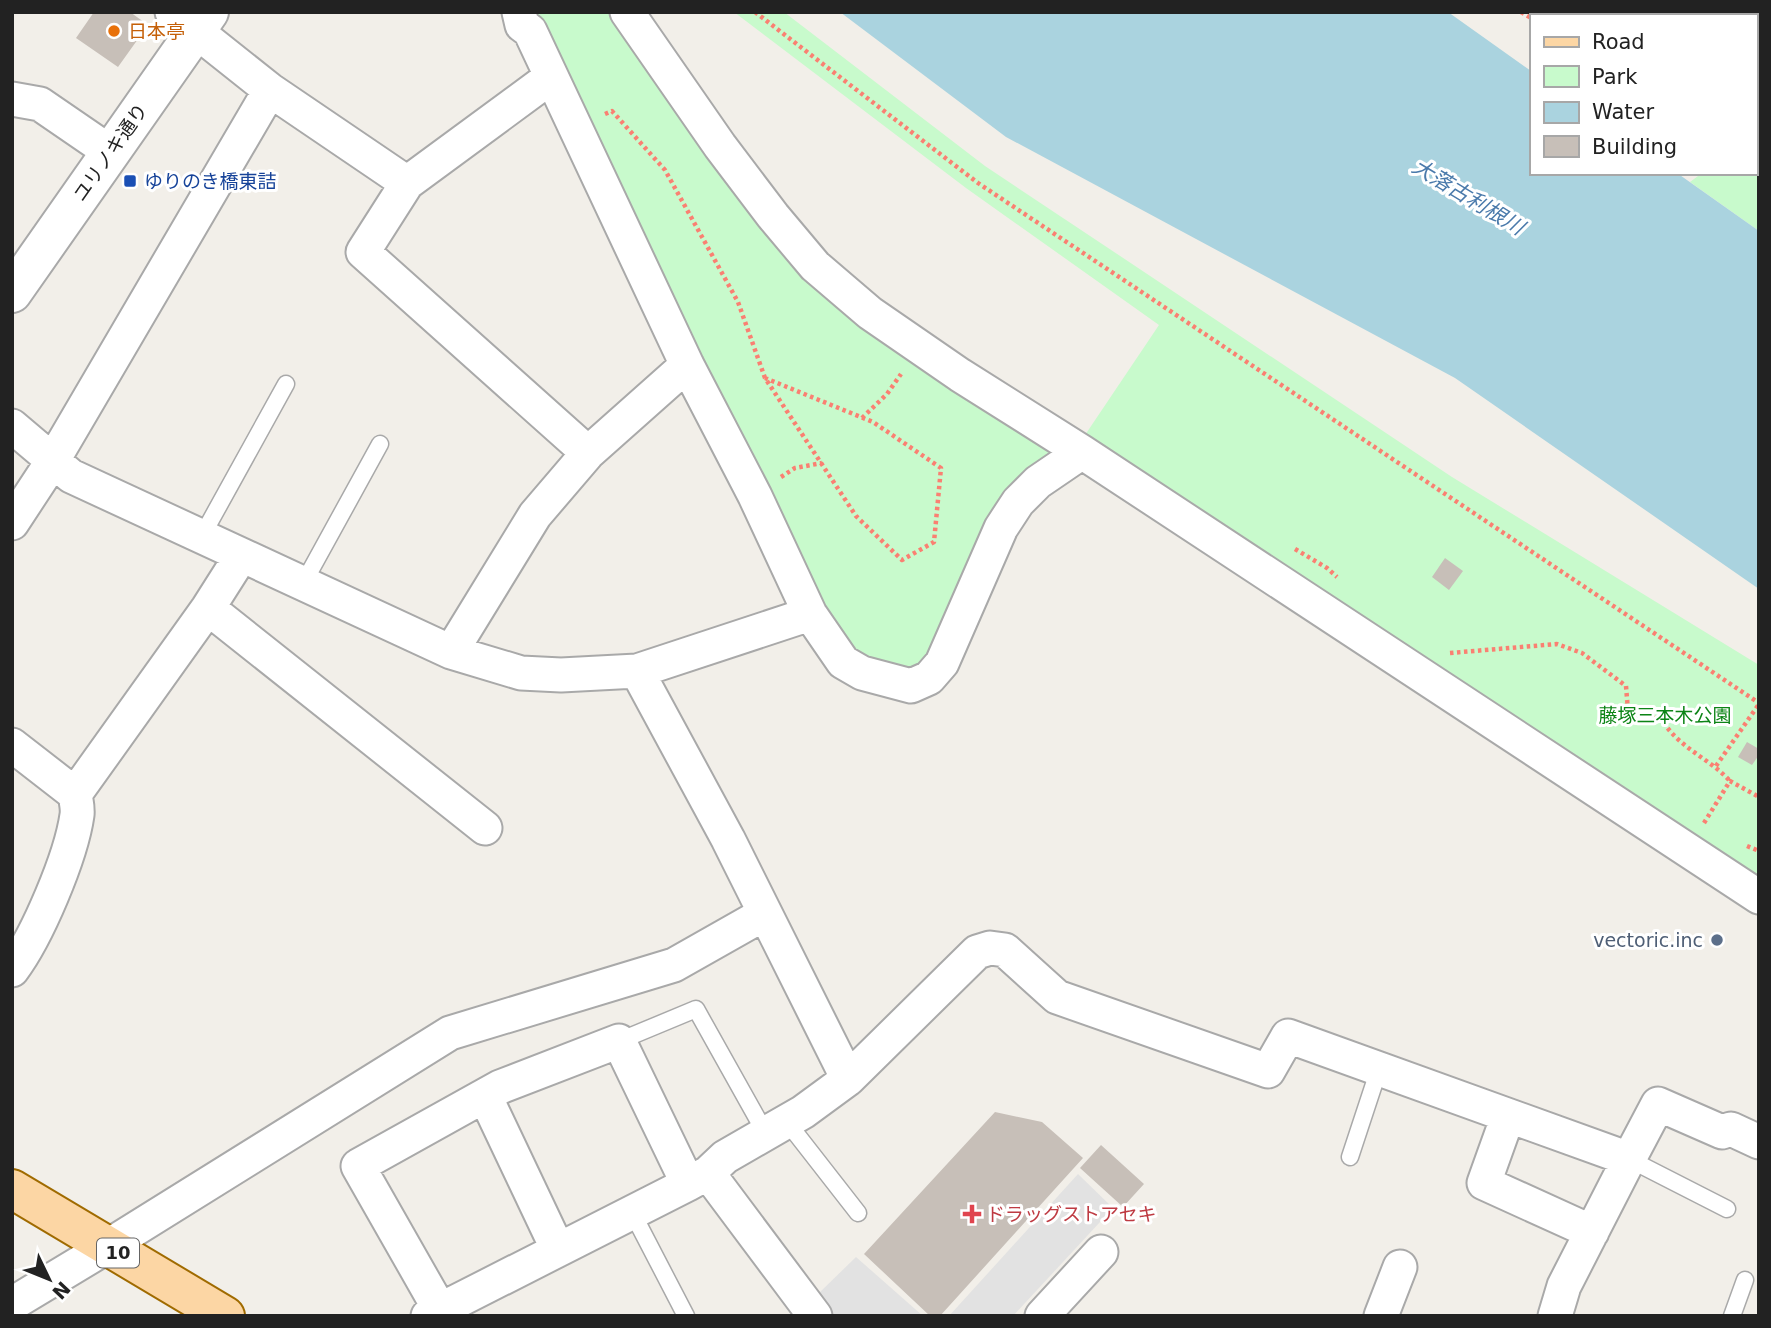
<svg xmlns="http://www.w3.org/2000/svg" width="1771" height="1328" viewBox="0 0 1771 1328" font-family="'DejaVu Sans','Noto Sans JP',sans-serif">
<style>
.park{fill:#c8facc}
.parking{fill:#e2e2e2}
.water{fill:#aad3df}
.building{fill:#c7bfb8}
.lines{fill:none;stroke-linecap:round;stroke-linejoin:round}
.service-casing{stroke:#a9a9a9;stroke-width:19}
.minor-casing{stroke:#a9a9a9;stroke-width:37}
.tertiary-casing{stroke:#a9a9a9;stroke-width:42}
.primary-casing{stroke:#a06b00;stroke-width:42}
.path{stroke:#fa8072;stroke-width:4.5;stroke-dasharray:3.5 3.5;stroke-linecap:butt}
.service{stroke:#fff;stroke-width:16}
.minor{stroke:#fff;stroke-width:33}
.tertiary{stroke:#fff;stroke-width:38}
.primary{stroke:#fcd6a4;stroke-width:38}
.food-dot{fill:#e8710a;stroke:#fff;stroke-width:2.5}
.transit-dot{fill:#1a4fb4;stroke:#fff;stroke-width:2.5}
.service-dot{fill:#5c6f8a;stroke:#fff;stroke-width:2.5}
.health-dot{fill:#e0444e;stroke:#fff;stroke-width:2.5}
.labels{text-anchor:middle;stroke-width:6;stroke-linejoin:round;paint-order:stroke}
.shield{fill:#fff;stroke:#646464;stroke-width:2}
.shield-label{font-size:18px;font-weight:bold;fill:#222}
.food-label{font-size:19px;fill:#c56008;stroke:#fff;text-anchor:start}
.street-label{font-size:19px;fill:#222;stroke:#fff}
.transit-label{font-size:19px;fill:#164399;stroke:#fff;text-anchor:start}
.park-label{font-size:19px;fill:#0c8416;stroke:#fff}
.service-label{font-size:19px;fill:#4e5e75;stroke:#fff;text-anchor:end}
.health-label{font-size:19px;fill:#be3a42;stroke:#fff;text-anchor:start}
.water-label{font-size:21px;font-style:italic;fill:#4a7aab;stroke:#fff}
</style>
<rect width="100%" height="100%" fill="#f2efe9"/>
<path class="park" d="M533 12H613L730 180 1063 453 968 577 919 671 869 667 821 610Z
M734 12H784L985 166 1452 477 1759 665V885L1081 441 1159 325 966 188Z
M1759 134V231L1690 182 1702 173H1755V135Z"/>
<path class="parking" d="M1078 1174 1113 1208 1013 1316H949Z
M856 1257 923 1316H835L819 1293Z"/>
<path class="water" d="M840 12H1448L1531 71V173H1677L1759 231V589L1455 378 1006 137Z"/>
<path class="building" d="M94 12H130L148 25 118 67 76 38Z
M1445 558 1463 571 1449 590 1432 577Z
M1747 742 1759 749V755L1752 765 1738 757Z
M995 1112 1042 1122 1083 1158 940 1316H930L864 1254Z
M1101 1145 1144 1184 1123 1207 1080 1168Z"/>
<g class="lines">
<defs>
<path id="service" d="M202 536 286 384
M303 584 380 444
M619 1041 696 1009 766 1134
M787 1122 858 1213
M1350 1157 1379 1069
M1629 1159 1727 1209
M632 1212 686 1316
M1732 1316 1745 1280"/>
<path id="minor" d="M172 12 270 90 407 183
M519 12 522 25 530 31 687 365 755 496 810 614 843 662 862 673 911 686 929 678 942 663 1001 528 1018 502 1038 482 1082 452
M627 12 720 146 773 216 815 266 870 313 960 375 1082 452 1759 897
M551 77 407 183 363 252 588 453
M12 99 40 104 110 152
M1755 102 1759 99
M12 426 71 476 451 652 521 673 561 675 637 671 810 614
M12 523 52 462 270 90
M208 608 485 828
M451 652 535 515 588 453 687 365
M637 671 728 839 848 1079 977 952 990 948 1005 950 1057 997 1268 1071 1288 1036 1629 1159 1564 1286 1555 1316
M12 745 75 794
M12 970C37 937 71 857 77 815 78 808 76 801 75 794L208 608 241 556
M485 1096 558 1250
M1508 1116 1484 1183 1592 1232
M1629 1159 1658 1104 1722 1132 1731 1129 1759 1142
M708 1173 815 1316
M12 1304 108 1246 450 1033 674 965 764 914
M440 1310 358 1166 500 1087 619 1041 688 1184
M428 1316 688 1184 708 1173 725 1157 803 1112 848 1079
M1042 1316 1101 1252
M1381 1316 1400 1267"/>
<path id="tertiary" d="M12 293 209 12"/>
<path id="primary" d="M12 1189 225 1316"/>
</defs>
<use href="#service" class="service-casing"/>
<use href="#minor" class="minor-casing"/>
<use href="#tertiary" class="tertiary-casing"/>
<use href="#primary" class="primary-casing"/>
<path class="path" d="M755 12 978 183 1759 703
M1521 12 1531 18
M605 114 612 111 665 170 738 302 765 378 856 516 902 560 934 542 941 468 873 422 765 378
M1755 146 1759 148
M862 418 887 394 901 374
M781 477 795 468 822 463
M1295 549 1327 568 1337 577
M1450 653 1557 644 1582 653 1626 686 1628 711 1662 720C1680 749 1709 758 1730 781
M1716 766 1759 704
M1704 823 1730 781 1759 797
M1747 846 1759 851"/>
<use href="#service" class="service"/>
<use href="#minor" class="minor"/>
<use href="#tertiary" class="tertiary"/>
<use href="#primary" class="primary"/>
</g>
<circle class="food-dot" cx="114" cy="31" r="7"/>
<rect class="transit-dot" x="123" y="174" width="14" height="14" rx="3.5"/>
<circle class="service-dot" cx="1717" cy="940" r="7"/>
<path class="health-dot" d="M968.5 1203.5h7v7h7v7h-7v7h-7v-7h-7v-7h7z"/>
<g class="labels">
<rect class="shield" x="97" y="1238.5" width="42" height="29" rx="5"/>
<g class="shield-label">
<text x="118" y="1259">10</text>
</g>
<g class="food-label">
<text x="128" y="38">日本亭</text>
</g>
<g class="street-label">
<text transform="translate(110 152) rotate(-55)" y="7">ユリノキ通り</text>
</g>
<g class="transit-label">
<text x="144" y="188">ゆりのき橋東詰</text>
</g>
<g class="park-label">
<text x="1665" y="722">藤塚三本木公園</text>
</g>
<g class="service-label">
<text x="1703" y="947">vectoric.inc</text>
</g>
<g class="health-label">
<text x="986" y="1221">ドラッグストアセキ</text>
</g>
<g class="water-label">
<text transform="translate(1468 197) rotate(31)" y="7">大落古利根川</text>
</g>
</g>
<rect width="1771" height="1328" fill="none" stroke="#222222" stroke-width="28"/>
<rect x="1530" y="14" width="228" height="161" fill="#ffffff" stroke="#a7a7a7" stroke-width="2"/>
<rect x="1544" y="37" width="35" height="10" fill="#fcd6a4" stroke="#a7a7a7" stroke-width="2"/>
<text x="1592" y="49" font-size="21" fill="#222222">Road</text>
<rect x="1544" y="66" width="35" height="21" fill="#c8facc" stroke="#a7a7a7" stroke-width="2"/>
<text x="1592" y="84" font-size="21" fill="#222222">Park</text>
<rect x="1544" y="102" width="35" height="21" fill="#aad3df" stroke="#a7a7a7" stroke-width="2"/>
<text x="1592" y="119" font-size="21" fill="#222222">Water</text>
<rect x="1544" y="136" width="35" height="21" fill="#c7bfb8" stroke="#a7a7a7" stroke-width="2"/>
<text x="1592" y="154" font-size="21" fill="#222222">Building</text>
<g transform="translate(49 1279) rotate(133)" stroke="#ffffff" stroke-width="5" paint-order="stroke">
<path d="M0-5L12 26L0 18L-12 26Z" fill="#222222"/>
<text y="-10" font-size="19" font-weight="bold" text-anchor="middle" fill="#222222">N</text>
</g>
</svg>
